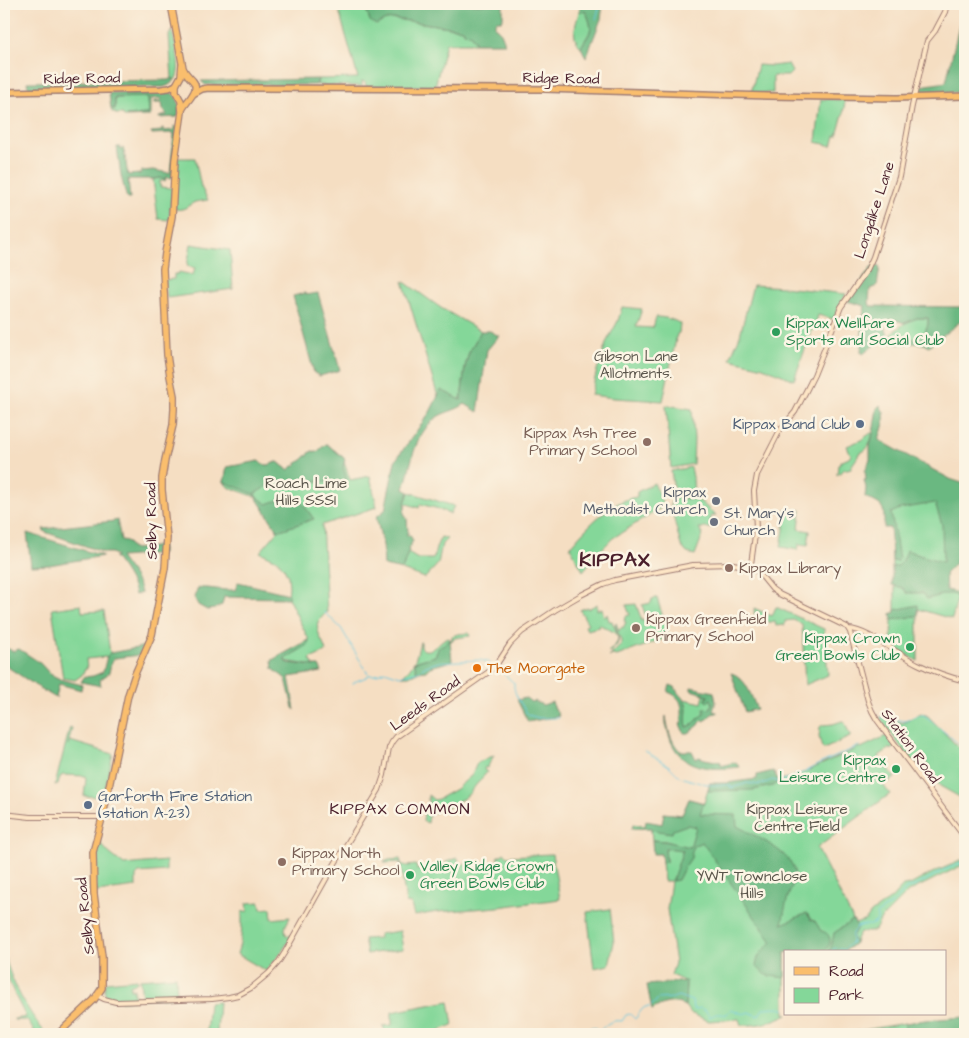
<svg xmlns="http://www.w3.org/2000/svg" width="969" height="1038" viewBox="0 0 969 1038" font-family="'Architects Daughter',sans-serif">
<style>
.green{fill:#84d799;stroke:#677b62}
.forest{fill:#6bb881;stroke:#5a6c56;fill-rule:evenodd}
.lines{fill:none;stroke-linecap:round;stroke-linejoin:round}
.stream{stroke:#62c7df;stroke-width:1}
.secondary-casing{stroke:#a07e76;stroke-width:6}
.primary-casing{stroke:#a07e76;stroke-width:8}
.highway-casing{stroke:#a07e76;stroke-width:8}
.secondary{stroke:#fde5c5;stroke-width:4}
.primary{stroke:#fabe6d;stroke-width:5}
.highway{stroke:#fabe6d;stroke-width:5.5}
.leisure-dot{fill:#2e9e5b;stroke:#fcf5e5;stroke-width:2}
.service-dot{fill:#5c6f8a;stroke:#fcf5e5;stroke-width:2}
.education-dot{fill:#8d6e63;stroke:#fcf5e5;stroke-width:2}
.worship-dot{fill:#6b7280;stroke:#fcf5e5;stroke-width:2}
.food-dot{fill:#e8710a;stroke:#fcf5e5;stroke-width:2}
.labels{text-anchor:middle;stroke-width:5;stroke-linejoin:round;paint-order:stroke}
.street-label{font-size:15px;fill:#4a1f2b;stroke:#fcf5e5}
.leisure-label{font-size:15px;fill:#27864d;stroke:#fcf5e5;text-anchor:start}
.park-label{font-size:15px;fill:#5b564c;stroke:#fcf5e5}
.service-label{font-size:15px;fill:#4e5e75;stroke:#fcf5e5;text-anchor:end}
.education-label{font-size:15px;fill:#785e54;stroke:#fcf5e5;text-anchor:start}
.worship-label{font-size:15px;fill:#5b616d;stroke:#fcf5e5;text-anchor:end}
.food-label{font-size:15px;fill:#c56008;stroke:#fcf5e5;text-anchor:start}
.neighbourhood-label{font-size:16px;letter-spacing:1px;fill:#4a1f2b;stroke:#fcf5e5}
.district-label{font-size:20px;font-weight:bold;letter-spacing:1px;fill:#4a1f2b;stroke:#fcf5e5}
</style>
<rect width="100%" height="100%" fill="#fcf5e5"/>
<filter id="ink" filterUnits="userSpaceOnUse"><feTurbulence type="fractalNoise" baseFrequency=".02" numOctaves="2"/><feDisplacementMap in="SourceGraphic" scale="10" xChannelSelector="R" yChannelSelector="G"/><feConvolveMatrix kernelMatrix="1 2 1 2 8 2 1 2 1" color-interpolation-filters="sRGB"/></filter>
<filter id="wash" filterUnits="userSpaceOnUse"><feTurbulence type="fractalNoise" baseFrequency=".0096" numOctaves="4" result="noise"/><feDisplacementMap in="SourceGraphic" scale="20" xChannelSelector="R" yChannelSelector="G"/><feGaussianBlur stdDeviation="1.12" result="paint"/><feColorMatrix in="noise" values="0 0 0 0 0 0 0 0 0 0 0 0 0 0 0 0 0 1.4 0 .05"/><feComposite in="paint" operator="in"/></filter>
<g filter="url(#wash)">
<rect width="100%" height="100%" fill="#f5dec2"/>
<path class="green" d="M337 4H364L367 13 386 20 395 19 463 29 465 33H470L476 43H446L435 86H366L365 82 362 81V86L317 85 318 79 358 78Z
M579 11 586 12C594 31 591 30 581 47 569 36 577 24 579 11Z
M172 31C175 45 183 68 175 80L172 78 169 35Z
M788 64 792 72 788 76H773V93H751L758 65 772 66Z
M143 97 148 98 149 114 126 115V117H124L123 114H115V112H112L111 109H115V98Z
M821 99 844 100 845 102 843 114 837 136H835L832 146 816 142Z
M178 158H195L201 187 208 200C204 201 199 201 195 202 187 206 184 211 175 209Z
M162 178V179H166L165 181H160V187L172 188 169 220 158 219 153 179Z
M191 244 230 250 233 289 167 298 165 280 174 279V274H178L179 272 193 275 195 268 187 266Z
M403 281 441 308 481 331 469 352 465 367 461 400 441 391 438 397Z
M753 285 783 287 846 294 833 319 818 315 816 323 810 335 794 380 763 367 730 359 740 335Z
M622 307 642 309 636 327 653 328 656 317C663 317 674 319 680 324L679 333 677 334 663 401 614 398 591 395 597 370 607 341 618 321Z
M917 318H928V324L922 340 889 337 893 335 892 333 905 323Z
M666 405 692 409 694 439 693 464 671 468Z
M871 433H873C870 442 870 450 859 453 858 459 852 463 851 468L843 470 837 475 838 465 840 464V461H842L849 458 851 455 847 446 861 440Z
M878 441 950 479 945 574V590L954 592 957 600 952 619 918 609V661L891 646 892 620 895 612V586L892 567V544L890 527 870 460Z
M327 444 345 459 344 462 350 480 370 476 377 507 322 525 327 612C324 615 320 619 318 622 315 631 324 643 326 652L310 659 314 666 285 661 284 659 308 645 309 640 288 598 289 586 288 576 284 568 277 560 260 552 278 531 256 497 228 487 224 482 225 478 259 461C269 469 269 463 278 462L288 470 302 460 312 451 317 452 325 445Z
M691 467 693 477 694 498 675 497 671 471Z
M654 483 664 506 613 538 600 551 583 571 570 547C585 529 611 500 637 497V492Z
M409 492 454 506 450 514 446 513 444 511H441L439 509 420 504 419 508 405 503Z
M674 498 692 499 700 501 716 516H711V528H699L703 534 695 555 687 553 681 546 671 508V502Z
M785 509 801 510 799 529 810 531 808 545 799 544 798 550 781 547 785 523Z
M441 537 446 538 447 539 442 544 438 564 425 578 402 570 408 553 418 559H432L434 558C435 550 437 544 441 537Z
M657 598 669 637 617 656 612 655 609 657 621 645V640L615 625 616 623 619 631 621 627 623 628 626 622 624 621 626 616 630 615 626 605 636 604 642 621 647 620 642 605 651 603 652 599Z
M597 604V610L602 608 604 617 606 616 607 614 609 621H612C618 637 624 641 609 653L608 652C628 636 614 632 598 624L599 627 587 630 585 626 588 624 580 610 587 607 588 609Z
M81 605 82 612 104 611 110 653 106 657 86 659 87 669H85L82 675 75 680 63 678 52 609Z
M776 607 824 629 828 675 805 685 802 624 793 620 785 621V625L776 626 775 622H755L754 608 772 616Z
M469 633 470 636 455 638 450 642V640L435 656 414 662 417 672 409 676H402C415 665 416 658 420 642H421V647L424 650C434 652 438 642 446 638H449L450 640 452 639V636L458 634Z
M704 695 708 696 707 699H711L712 704 710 709 704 713 692 725 687 727 686 722 687 706 684 699 702 703Z
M921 713 928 716 962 751 965 753V800L940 786 929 772 932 770 924 760 915 767 880 718 882 717 903 723Z
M842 721H844L850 735V737L824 749 822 748 819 737 820 727 822 725 833 724Z
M70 727 72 728 68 745H69L70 741 113 754 103 797 84 796 86 779 85 776 63 775 60 777 58 785H55Z
M886 736 894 746V748L891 750 890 748 879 756 880 758 879 760 884 766 885 765 895 778 883 785 890 794 817 848 855 924 866 920 871 913 891 899 903 886 910 885 932 873 965 859V864L908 892 881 919 875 930 871 932H860L857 937 855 943 852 937 832 952H785V1014H788C771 1022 760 1026 741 1025L739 1019 709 1021 690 1013 685 1006 686 982 671 975 675 963 667 909 671 881H664L662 863 666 862 665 847 683 850 673 880 685 849 666 841 652 840 651 830 668 832 672 814 682 815 689 799 704 803 710 783 723 785 774 781 794 777 860 747 861 748Z
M494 755 487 768 485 767 484 770 487 772 471 791V792L463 799H462L446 808 429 815 428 823 423 821 424 813 430 808 428 800V795L434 800 438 799 456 789 472 775 477 763Z
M100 843 109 853 124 865 166 861V871L139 873 136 876V887L97 892H96C95 876 93 857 100 843Z
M505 853 508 856 552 854 560 899 498 907 437 912 414 916 411 904 406 903 400 862 384 863V862L389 860 400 859 402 865H405L406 866 416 865 417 870 446 864V862L458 858 459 864 461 865 467 863 472 870 482 866 484 869 499 860 497 857Z
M260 902 261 909 271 908 272 919 290 917 286 925 285 929 286 935 292 936 281 953 266 971 237 954C242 940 242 926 242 912L248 911 247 903Z
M610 909 614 942 609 965 594 968 587 912Z
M400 931 403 949 367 954 364 939 379 938V934Z
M4 953C11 983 27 1010 46 1034H33L34 1031 27 1020H14V1019L26 1017C16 997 4 977 4 953Z
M176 976 177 997 142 999 140 979Z
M137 979V982L130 985V989H134L133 994 136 996V1000C128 1000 109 1005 105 994 104 991 105 986 106 982Z
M449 1001 453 1025 430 1034H386L383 1026 392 1025V1012Z
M219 1002 217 1034H206L209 1003Z
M905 1023V1034H906H850L852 1032Z"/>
<path class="forest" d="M364 4H503V19L501 21H496L495 23V27L501 33 505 43H476L470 34 465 33 463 29 395 19 386 20 376 25 370 21Z
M581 4H603L601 19 586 58 581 47C591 30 594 31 586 12L579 11Z
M964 4H965V92L919 93 921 86 946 82Z
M172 78 175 80 169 85 164 87 33 88 28 87 27 82 168 80Z
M318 79 316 85H205L201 81Z
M159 91C178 91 181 100 178 117L159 118V117L167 115 163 109 162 103H154V101H161V98L151 99V115L150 116 126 117V115L149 114 148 98 143 97 115 98V109H111L109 93Z
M174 126 177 127 172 178 166 177V179H162L161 178 153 179H128L130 199H127L121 176 117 147H120L121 149 123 148C126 157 126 166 128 175L140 174 142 171 153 170 170 173 174 133 152 134 151 132 162 131V128H163V131L174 130Z
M877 266 880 267 877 286 870 289 869 302 870 306 961 307 965 286V318L929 346C915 339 895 350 883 338L863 354 861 352 863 316 865 306 847 301 871 268ZM917 318H928V324L922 340 889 337 883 323 891 319 905 323Z
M305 293 306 295 318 293 340 370 320 376 314 373 293 296Z
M481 331H490L499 336 487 350 478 412 465 404C456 411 443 412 436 418 412 438 413 461 404 489L409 492 405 503H406L404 513 407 519 408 533 406 534 407 535H410L413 541 408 549 409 550 402 570 384 566 383 545 376 517 385 510 395 461 430 412 441 390 461 400 465 367 469 352Z
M880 405C881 408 883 410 884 413 886 422 881 432 879 440L950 479 965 484V536L954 565 945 574 946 590 965 595V600L952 594H946L927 599 922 593H907L903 588 892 585V567C902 567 904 558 907 550L919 555 943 562 942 525 935 503 900 509 891 513 899 558 898 561H892L891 536 890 528H884C884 505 885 507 865 497L866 488 864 480H866L865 471 870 460V446L873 433 877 408Z
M327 444 345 459 343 467 347 480 337 484 315 481 306 485 298 481 286 486 278 480 254 494 267 504 284 498 300 500 314 519 278 531 254 494 224 482 227 467 259 461C269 469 269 463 278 462L288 470 302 460 312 451 317 452 325 445Z
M117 520 121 540 127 541 132 549 149 548 162 545V554L120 557C128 569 138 579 141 593L135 595C133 582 122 567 114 557L117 556 111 553H105L45 532 43 529 114 521Z
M27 533 103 556 49 565 31 566Z
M238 582 289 594 288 598 224 597 222 605 215 609 207 610 198 605 194 597 198 588C211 587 222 591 235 590Z
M918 605V616L892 620 891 613H894L895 610Z
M309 640 308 645 285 659V661L289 663 314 666H319L322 672 289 677 295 710 293 708 286 679 273 669 272 660Z
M450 640 452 661 430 667 426 671 417 672 414 662 435 656 439 647Z
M144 646 140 655 115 658 111 663 109 673 100 680 101 686 81 682 84 677 93 676 103 672 107 656 110 653 137 648Z
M4 647 13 651 19 649 39 662 50 674 60 679 82 685 81 690 59 684 56 698 44 691 9 668 4 662Z
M731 673C746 677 751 696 757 709L745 712Z
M670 685 675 687C678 696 685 697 686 705 688 712 685 719 687 727L692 725 704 713V708L710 709 712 704 711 699 707 702 705 700 708 696 704 695V694L691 690V687L714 692 716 702 713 711 717 712V713L712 714 705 721 703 720 700 723 699 725 689 733H684L680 724 682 722C682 708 684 698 668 692Z
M526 698 531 702 534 701 543 705 552 702 555 709 559 716 528 722 517 700Z
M666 716C668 730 671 742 680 751H692L696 759 699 757 705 759 721 762V766L736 762 739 767C710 771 678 769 669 735 667 729 665 722 666 716Z
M773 771 779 781 773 786 753 790 708 791 710 783H726L757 779V775Z
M689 799 704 803 700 814 736 815 737 826C753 835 795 853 795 875 795 880 790 891 788 897 785 906 784 915 782 924L807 913 811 920 815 921 821 931C828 932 832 938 829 946 828 948 825 950 823 952H785V978C768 975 769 979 756 966 757 954 764 950 772 942L702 842 693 846 691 858 684 868 678 880 672 881 683 850 665 848 666 862 662 863 661 854H653L652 840 664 841 690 847 696 827 687 825 673 830 672 833 651 830V828L632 829 633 824 645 826 646 821 662 824 664 813 682 815Z
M853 920 857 928 852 937 855 943 844 952H828L831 948 834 933Z
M686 981 685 1006C673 1000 663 1003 652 1010L647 985Z
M965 1017V1034H905V1023L925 1020Z"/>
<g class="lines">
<path class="stream" d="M596 19 600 4
M324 612 341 628 368 674
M496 669 499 673 504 674 514 683C513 695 522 704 528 715L539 718H559
M353 683C358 679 365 679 369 675H375L385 671 400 676 419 671 426 666 439 662 480 660 488 662 491 665
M881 717 905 721 919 715H924L965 749
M645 751 669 766 680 777 700 783
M702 783 711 785H730L731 788 745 784 746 783C749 783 751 784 754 784 760 786 767 782 773 780L778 782 781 781 802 773 819 764 859 746
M895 901 906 889 917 885 944 870 965 862
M832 952V950L836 948 843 950 852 942V933L857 927 863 925H871L877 921V914L893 903
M582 1034 584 1028 595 1027V1033H598C605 1025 611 1019 622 1021L626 1015 630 1014 635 1019C639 1015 640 1010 645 1007H650L658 999 673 998 678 996 692 1001 693 1008 695 1010 700 1008 706 1011 710 1017C711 1016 716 1014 717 1014 725 1013 725 1018 731 1009L743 1014 749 1012 758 1016 764 1008 776 1007 782 1009H785"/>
</g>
</g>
<g filter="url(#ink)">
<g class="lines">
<defs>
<path id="secondary" d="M752 567 753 566 751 564 756 528 754 491 757 475 780 430 795 412 806 391 814 375 841 307 867 270 873 257 899 177 912 106 927 41 935 31 945 12 947 4
M849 629C866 629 901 656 918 664 932 671 949 677 965 681
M4 814 30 817H102
M96 995 104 999 116 1002 212 999 229 997 238 995 251 988 269 973 278 963 285 952 330 872 379 790 384 775 389 748 392 742 396 737 490 671 497 664 510 644 522 632 555 610 581 595 603 584 615 580 693 565 733 564 752 567 759 573 772 589 779 594 847 627 850 632 868 701 872 711 877 720 965 838"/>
<path id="primary" d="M4 92 161 89 169 88 176 85
M193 94 202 89 208 88 544 89 768 96 897 98 965 96"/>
<path id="highway" d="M171 4 183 68C186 75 189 76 193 81 201 90 186 101 182 110
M58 1034 94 1000 102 988V957L94 894 93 852 104 811 128 695 135 674 152 635 165 568 167 538 162 490V478L165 460 173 425 174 409V396L170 376 167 355 163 269 165 253 172 216 175 160 182 112 181 101 176 92V85L181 76 182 64"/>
</defs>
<use href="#secondary" class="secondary-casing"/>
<use href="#primary" class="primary-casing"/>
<use href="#highway" class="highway-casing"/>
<use href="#secondary" class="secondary"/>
<use href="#primary" class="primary"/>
<use href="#highway" class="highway"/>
</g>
</g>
<g class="leisure-dot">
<circle cx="776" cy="332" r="5"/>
<circle cx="910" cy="647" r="5"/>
<circle cx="896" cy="769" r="5"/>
<circle cx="410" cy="875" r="5"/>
</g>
<g class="service-dot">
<circle cx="860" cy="424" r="5"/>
<circle cx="88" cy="805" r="5"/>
</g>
<g class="education-dot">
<circle cx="647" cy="442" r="5"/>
<circle cx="729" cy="568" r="5"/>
<circle cx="636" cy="628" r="5"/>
<circle cx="282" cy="862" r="5"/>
</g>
<g class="worship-dot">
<circle cx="716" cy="501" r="5"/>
<circle cx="714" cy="522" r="5"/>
</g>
<circle class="food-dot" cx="477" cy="668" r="5"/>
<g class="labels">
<g class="street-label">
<text transform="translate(82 78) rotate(-1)" y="5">Ridge Road</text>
<text transform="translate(561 78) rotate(1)" y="5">Ridge Road</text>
<text transform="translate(874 210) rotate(-72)" y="5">Longdike Lane</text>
<text transform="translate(151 521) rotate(-91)" y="5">Selby Road</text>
<text transform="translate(425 703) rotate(-36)" y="5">Leeds Road</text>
<text transform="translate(911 746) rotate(54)" y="5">Station Road</text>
<text transform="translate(85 916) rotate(-96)" y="5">Selby Road</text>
</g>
<g class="leisure-label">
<text x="786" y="328">Kippax Wellfare<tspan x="786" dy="17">Sports and Social Club</tspan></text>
<text x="900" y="643" text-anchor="end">Kippax Crown<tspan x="900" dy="17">Green Bowls Club</tspan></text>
<text x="886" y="765" text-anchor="end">Kippax<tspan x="886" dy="17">Leisure Centre</tspan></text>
<text x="420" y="871">Valley Ridge Crown<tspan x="420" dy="17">Green Bowls Club</tspan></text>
</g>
<g class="park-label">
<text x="636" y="361">Gibson Lane<tspan x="636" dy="17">Allotments.</tspan></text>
<text x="306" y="488">Roach Lime<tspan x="306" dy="17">Hills SSSI</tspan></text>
<text x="797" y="814">Kippax Leisure<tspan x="797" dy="17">Centre Field</tspan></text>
<text x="752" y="881">YWT Townclose<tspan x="752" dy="17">Hills</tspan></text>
</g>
<g class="service-label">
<text x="850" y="429">Kippax Band Club</text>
<text x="98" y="801" text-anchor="start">Garforth Fire Station<tspan x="98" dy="17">(station A-23)</tspan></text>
</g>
<g class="education-label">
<text x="637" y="438" text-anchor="end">Kippax Ash Tree<tspan x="637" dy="17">Primary School</tspan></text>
<text x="739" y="573">Kippax Library</text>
<text x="646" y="624">Kippax Greenfield<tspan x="646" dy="17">Primary School</tspan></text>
<text x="292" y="858">Kippax North<tspan x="292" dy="17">Primary School</tspan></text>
</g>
<g class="worship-label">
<text x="706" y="497">Kippax<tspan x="706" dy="17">Methodist Church</tspan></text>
<text x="724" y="518" text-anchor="start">St. Mary's<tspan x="724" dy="17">Church</tspan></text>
</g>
<g class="food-label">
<text x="487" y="673">The Moorgate</text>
</g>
<g class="neighbourhood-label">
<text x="400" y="814">KIPPAX COMMON</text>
</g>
<g class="district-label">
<text x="615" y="566">KIPPAX</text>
</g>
</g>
<rect width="969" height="1038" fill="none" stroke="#fcf5e5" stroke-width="20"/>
<rect x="784" y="950" width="162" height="65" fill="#fcf5e5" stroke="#b59f9b"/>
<rect x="794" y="967" width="25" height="8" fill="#fabe6d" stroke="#b59f9b"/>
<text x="829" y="976" font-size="15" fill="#4a1f2b">Road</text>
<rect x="794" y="988" width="25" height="15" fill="#84d799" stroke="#b59f9b"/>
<text x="829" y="1000" font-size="15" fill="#4a1f2b">Park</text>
</svg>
